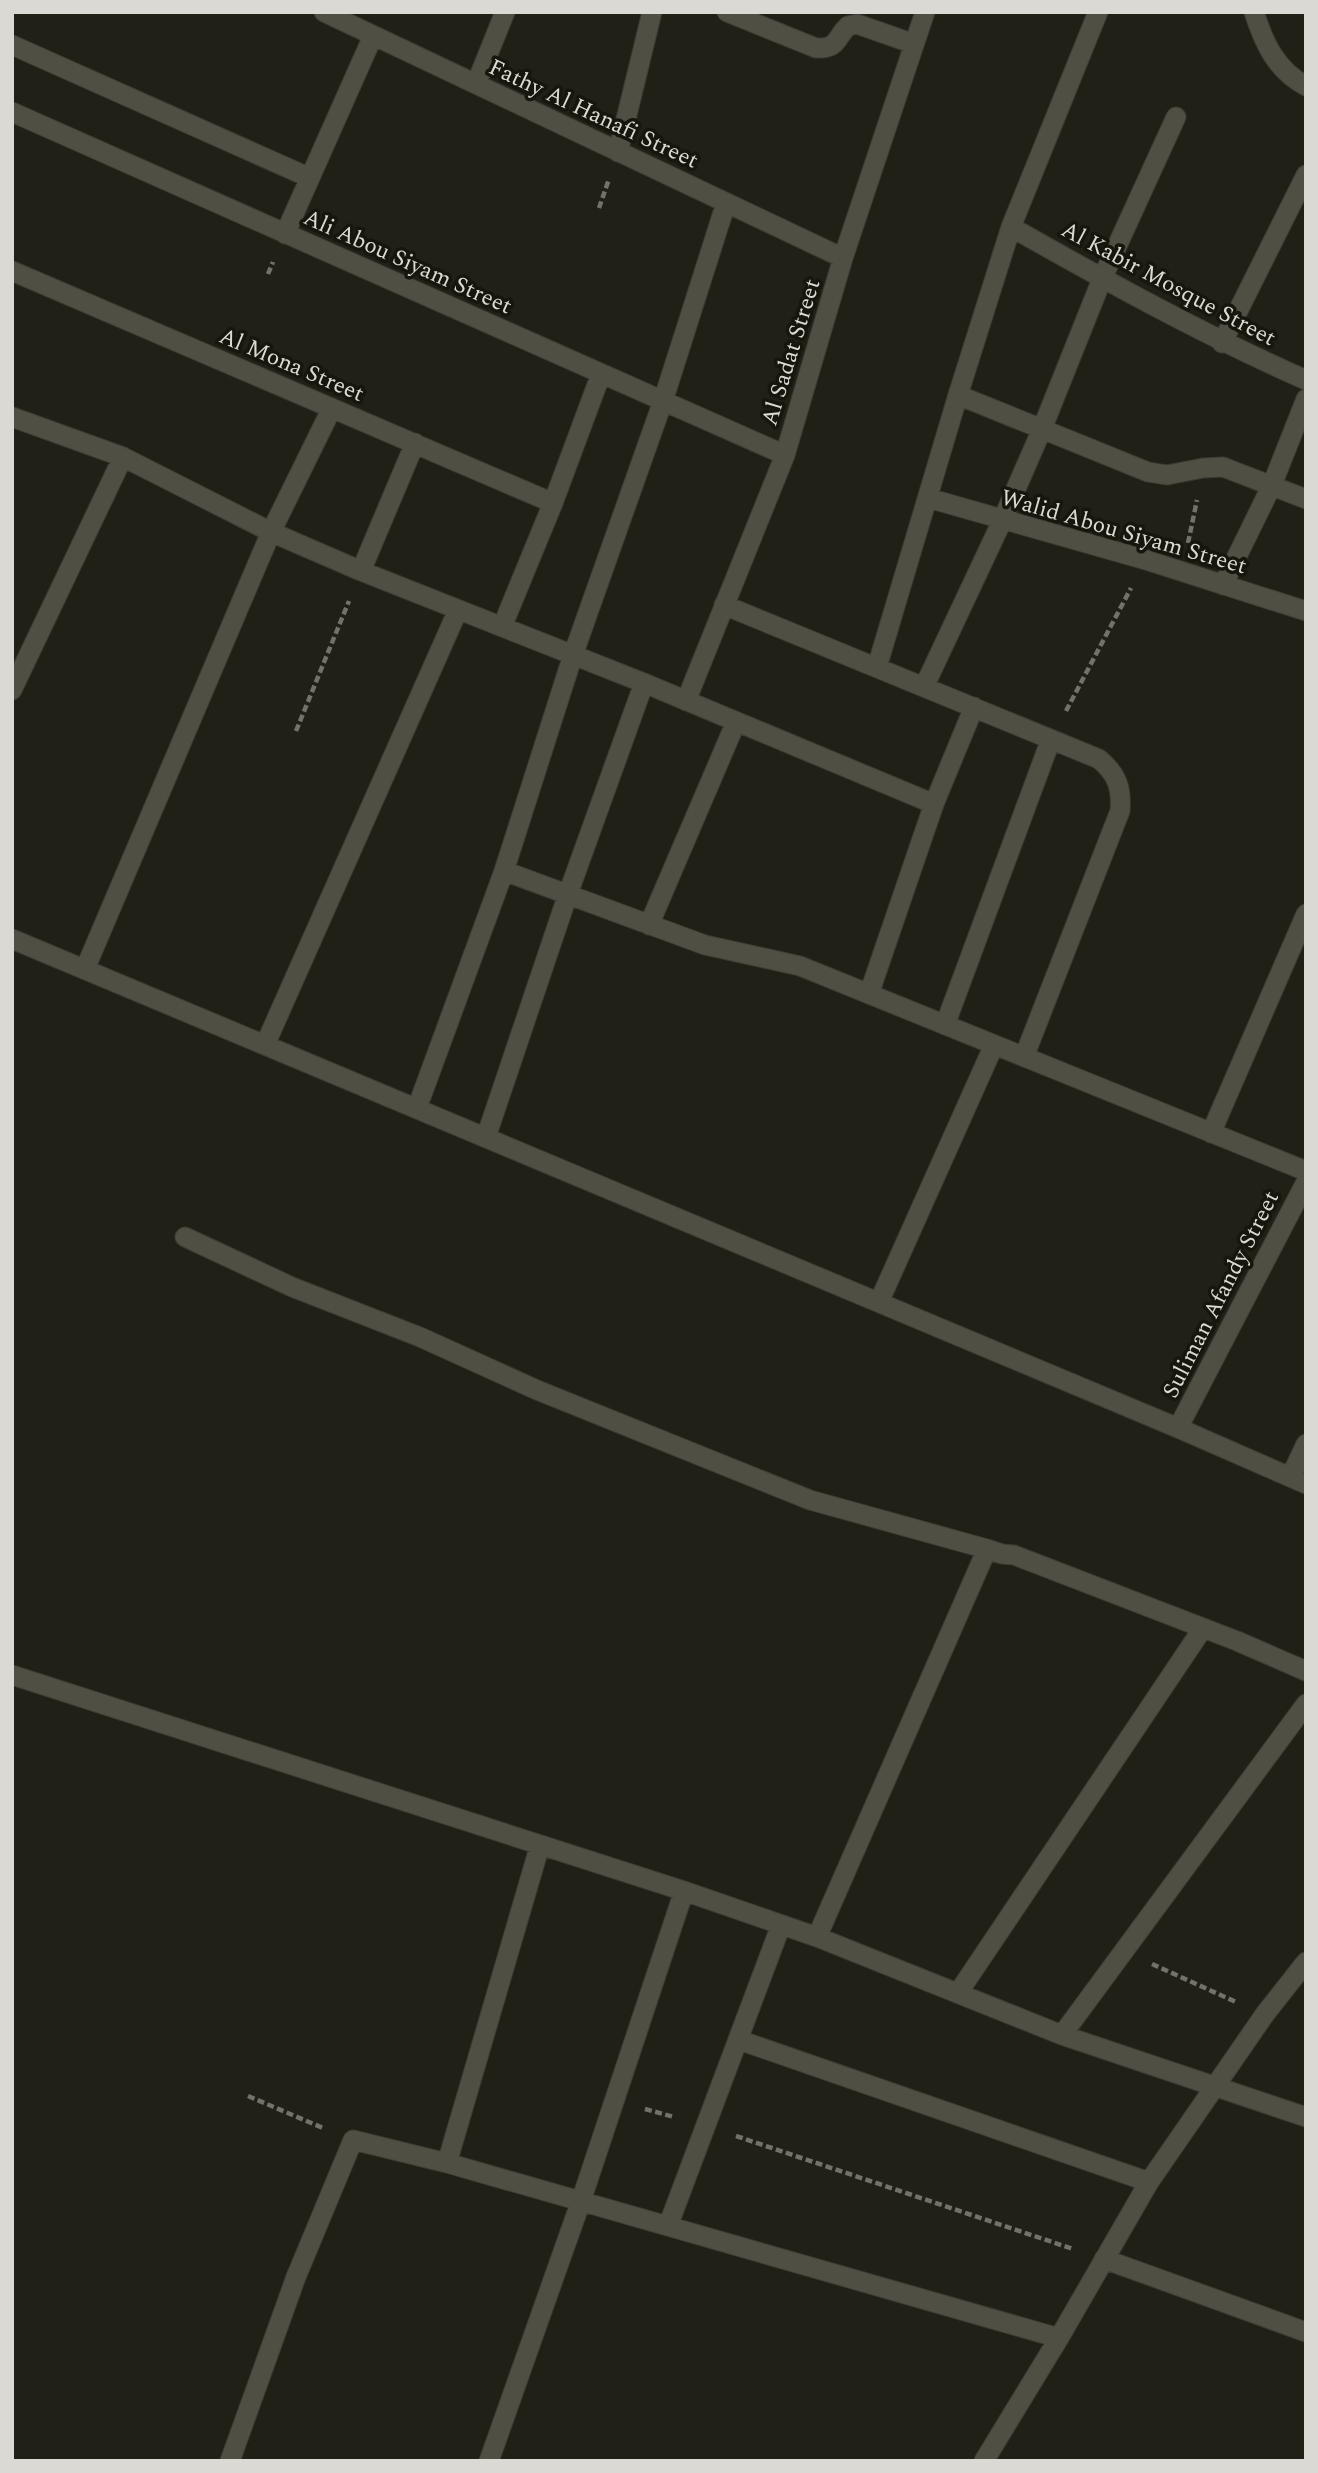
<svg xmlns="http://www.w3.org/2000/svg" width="1318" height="2473" viewBox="0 0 1318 2473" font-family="Spectral,serif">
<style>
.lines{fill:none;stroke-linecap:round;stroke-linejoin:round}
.minor-casing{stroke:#3c3b35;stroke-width:21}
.path{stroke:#73726a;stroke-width:4.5;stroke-dasharray:7 3.5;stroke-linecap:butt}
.minor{stroke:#504f44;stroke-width:19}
.labels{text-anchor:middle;stroke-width:7;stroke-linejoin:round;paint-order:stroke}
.street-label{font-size:23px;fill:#dad9d3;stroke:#17160d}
</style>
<rect width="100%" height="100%" fill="#212016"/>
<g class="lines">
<defs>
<path id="minor" d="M324 12 843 258
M727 12 816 48C839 49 835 38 848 26L857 24 914 44
M1254 12C1264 43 1276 70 1306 86
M12 45 308 177
M476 84 505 12
M12 112 785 455
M618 152 652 12
M1011 227C1108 282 1204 335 1306 380
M285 234 373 36
M12 271 553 503
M1222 343 1306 175
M958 395 1148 472 1167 475 1203 468 1223 467 1306 499
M12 417 123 457 271 532 361 571 644 683 934 804
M928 498 1146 560 1306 611
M361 571 415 443
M1223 585 1272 485 1306 399
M724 605 1099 759C1117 774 1122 788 1120 811L1024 1057
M502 627 553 503 601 374
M877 667 958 395 1011 227 1098 12
M924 687 1002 521 1042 429 1102 279 1176 117
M12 690 123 457
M686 701 785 455 843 258 925 12
M504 871 705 945 800 966 1306 1171
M649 925 736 722
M12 939 1178 1428 1306 1484
M85 969 271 532 332 408
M869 994 934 804 974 707
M945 1025 1051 739
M265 1045 458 610
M417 1108 504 871 573 655 663 401 726 203
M1211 1133 1306 914
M486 1137 568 894 644 683
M185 1237 292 1287 420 1337 537 1390 810 1500 987 1549
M879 1302 994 1045
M1178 1428 1306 1182
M1291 1476 1306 1444
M12 1675 684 1891 817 1937 1062 2035 1306 2117
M817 1937 987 1549 1002 1554 1014 1555 1237 1641 1306 1671
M958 1993 1203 1628
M1062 2035 1306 1704
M739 2040 1149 2182
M447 2163 540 1845
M668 2226 781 1925
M1104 2259 1306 2332
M230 2461 296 2277 353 2140 447 2163 1059 2338
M489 2461 581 2201 684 1891
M984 2461 1059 2338 1149 2182 1265 2014 1306 1962"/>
</defs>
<use href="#minor" class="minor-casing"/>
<path class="path" d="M599 208 609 179
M268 274 273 262
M1188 543 1197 500
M1066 711 1131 588
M296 731 349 601
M1152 1964 1236 2002
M248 2096 323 2128
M645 2109 674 2117
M736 2136 1073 2249"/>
<use href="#minor" class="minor"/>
</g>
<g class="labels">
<g class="street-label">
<text transform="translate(594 113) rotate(25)" y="8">Fathy Al Hanafi Street</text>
<text transform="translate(408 261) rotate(24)" y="8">Ali Abou Siyam Street</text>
<text transform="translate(1169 283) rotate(28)" y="8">Al Kabir Mosque Street</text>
<text transform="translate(790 352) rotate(-73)" y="8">Al Sadat Street</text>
<text transform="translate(292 364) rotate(23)" y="8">Al Mona Street</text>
<text transform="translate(1124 531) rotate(16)" y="8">Walid Abou Siyam Street</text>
<text transform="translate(1220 1294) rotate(-63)" y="8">Suliman Afandy Street</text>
</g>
</g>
<rect width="1318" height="2473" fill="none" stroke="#dad9d3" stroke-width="28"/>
</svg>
